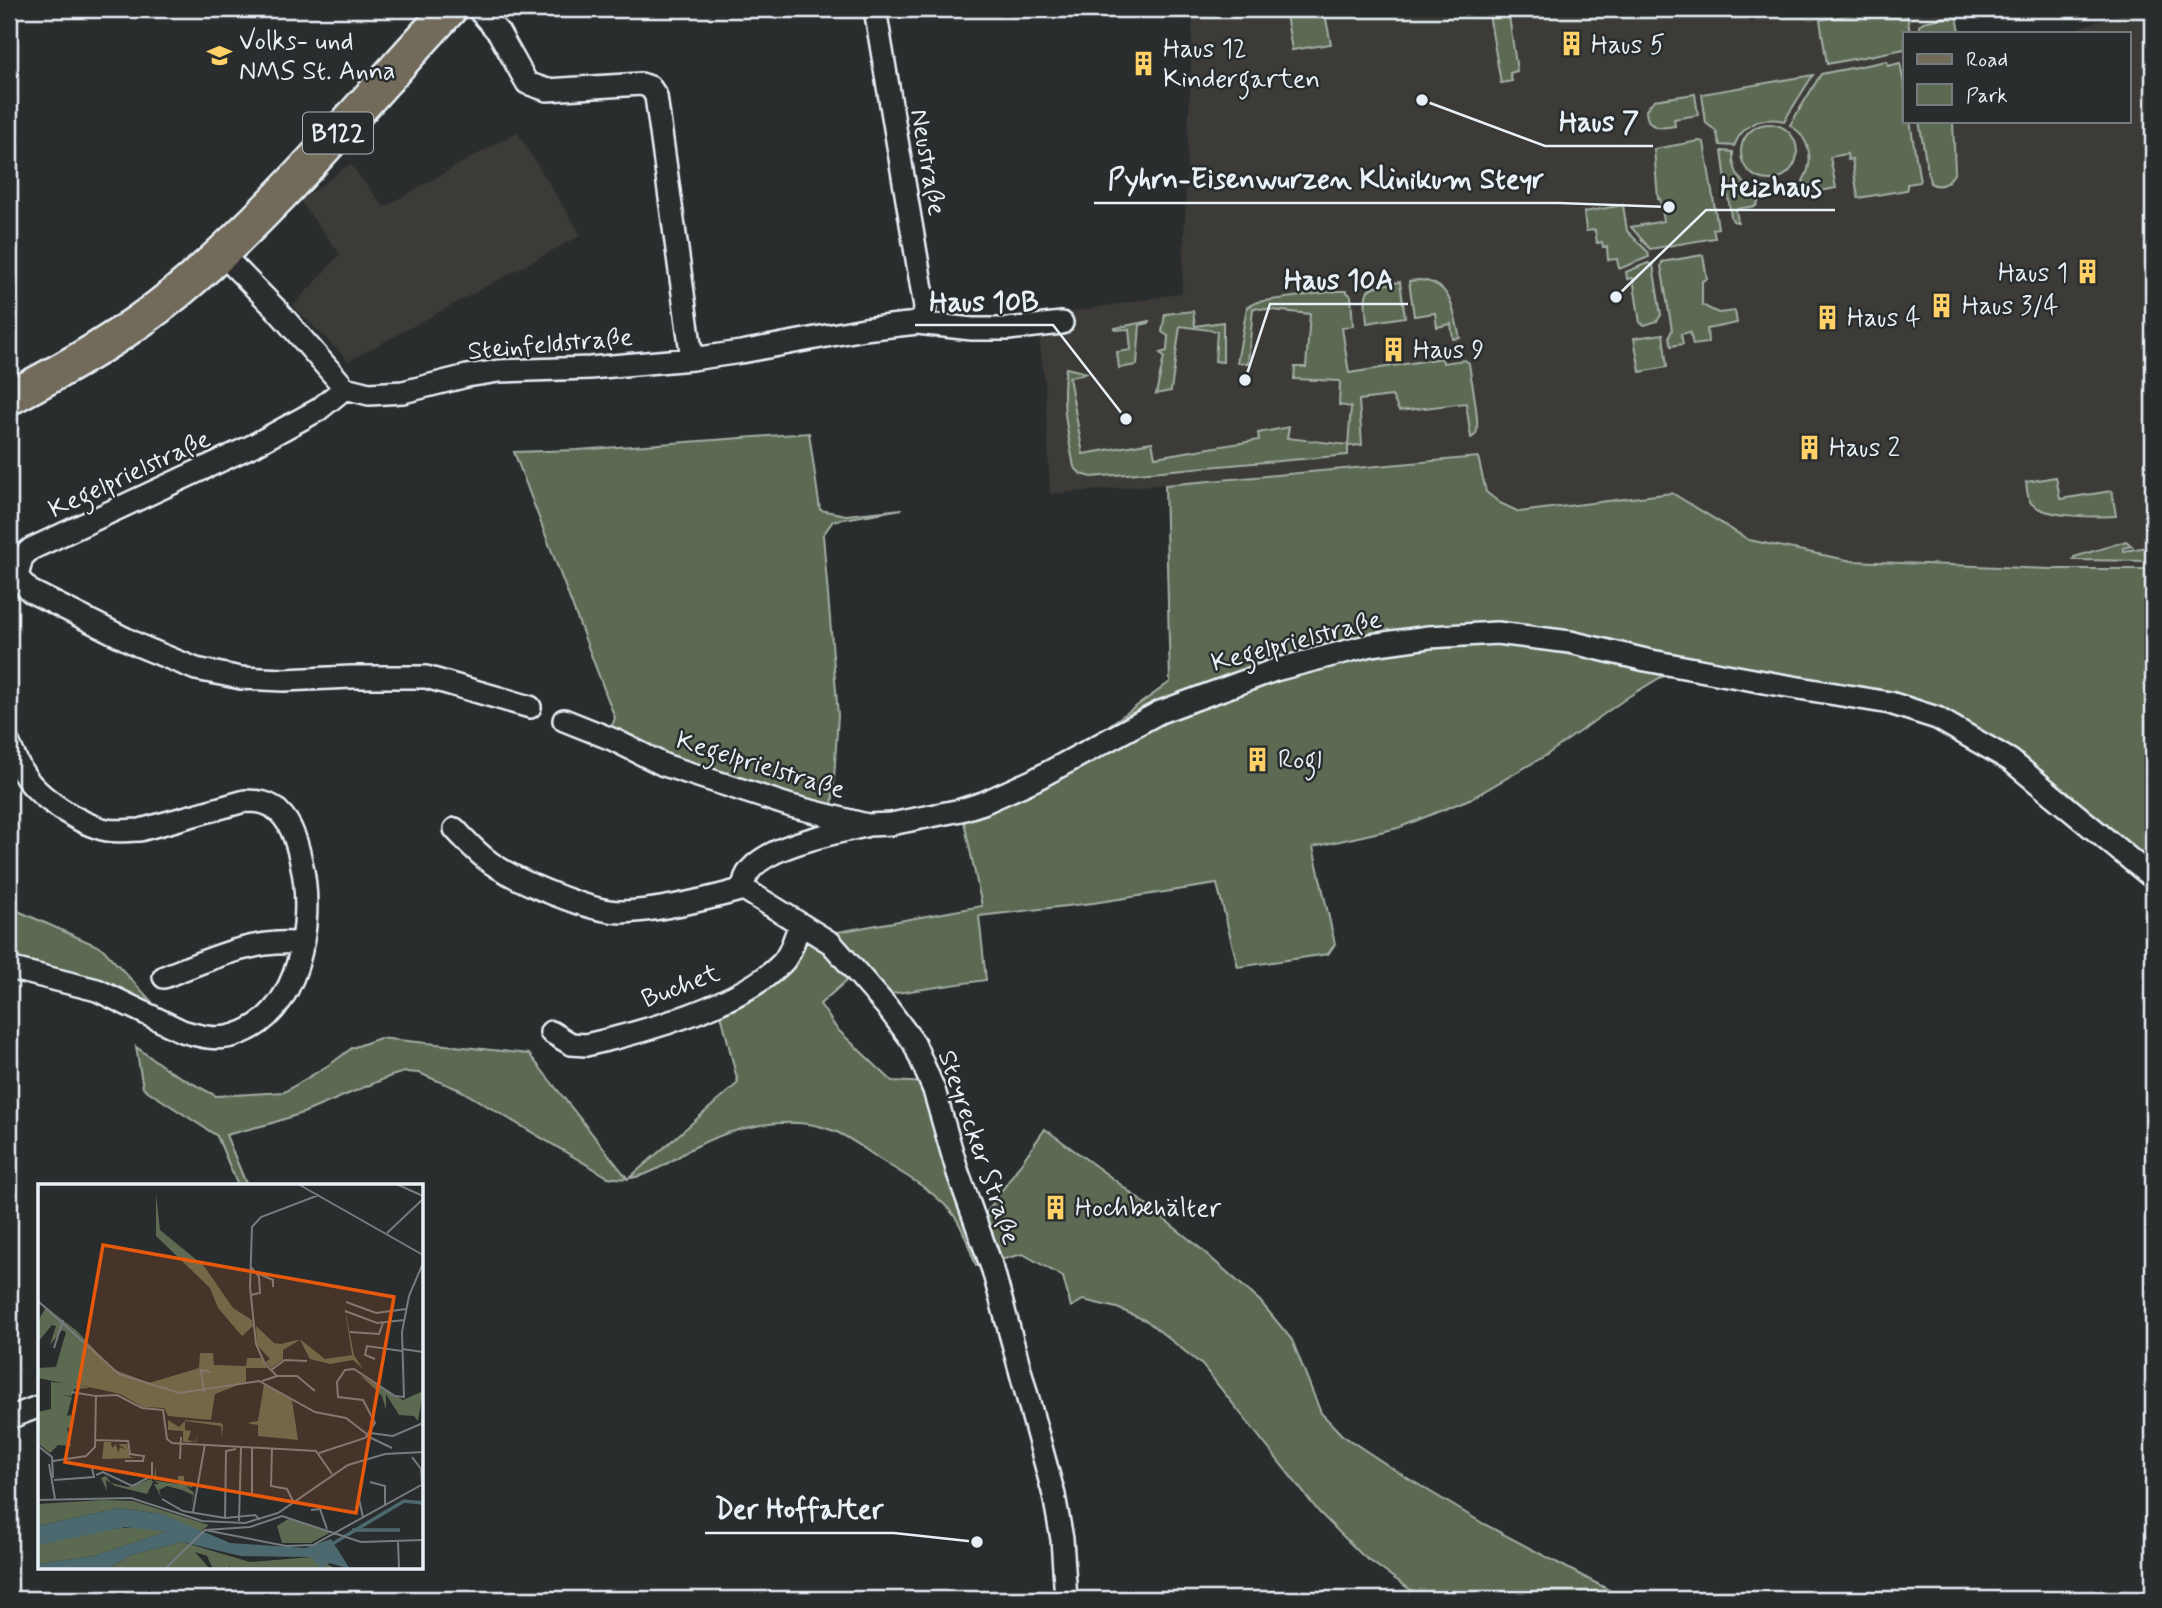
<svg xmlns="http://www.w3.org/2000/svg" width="2162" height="1608" viewBox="0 0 2162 1608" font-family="Mynerve,sans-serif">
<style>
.built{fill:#3d3a38}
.green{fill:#5d6a52;stroke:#a2aea5;stroke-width:2}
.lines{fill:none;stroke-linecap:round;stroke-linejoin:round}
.minor-casing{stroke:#e8f1f8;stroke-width:26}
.primary-casing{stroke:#e8f1f8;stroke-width:38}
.minor{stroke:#2a2d2e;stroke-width:21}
.primary{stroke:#726b5a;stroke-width:33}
.labels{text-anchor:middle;stroke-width:5;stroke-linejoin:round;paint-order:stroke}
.shield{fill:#2a2d2e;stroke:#afb6bb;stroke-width:2}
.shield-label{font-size:24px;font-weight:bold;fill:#e8f1f8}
.poi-label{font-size:26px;fill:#e8f1f8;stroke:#2a2d2e;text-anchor:start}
.street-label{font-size:26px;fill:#e8f1f8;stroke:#2a2d2e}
.inset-river{fill:none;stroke:#4c6970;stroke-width:3.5}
.inset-road{fill:none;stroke:#767b7f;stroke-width:2}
.view{fill:#e8590c;fill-opacity:0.15;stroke:#e8590c;stroke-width:3.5}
.inset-edge{fill:none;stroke:#e8f1f8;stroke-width:3.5}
.leader{fill:none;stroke:#e8f1f8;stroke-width:2.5}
.callout-dot{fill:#e8f1f8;stroke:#2a2d2e;stroke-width:2.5}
.callout-label{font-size:28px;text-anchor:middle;font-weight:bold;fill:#e8f1f8;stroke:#2a2d2e;stroke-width:5;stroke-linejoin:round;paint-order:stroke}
</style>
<rect width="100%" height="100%" fill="#2a2d2e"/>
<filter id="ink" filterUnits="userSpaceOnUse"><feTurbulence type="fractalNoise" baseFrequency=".0143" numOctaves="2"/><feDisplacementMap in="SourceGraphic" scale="14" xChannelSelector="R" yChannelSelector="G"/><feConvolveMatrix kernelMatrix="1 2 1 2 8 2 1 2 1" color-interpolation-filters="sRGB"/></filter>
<g filter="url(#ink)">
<path class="built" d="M1193 9H1921L1923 15 1956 9 1960 33H1905V121H2129V33H2061L2138 9H2153V569H2050L1852 561 1749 540 1672 493 1519 512 1500 503 1486 492 1477 457 1050 494 1045 386 1037 318 1182 293Z
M517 132 581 235 349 361 293 306 340 254 300 201 350 164 384 207Z"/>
<path class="green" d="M1285 9H1324L1331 44 1292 50Z
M1488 9H1508L1517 71 1510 73 1512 81 1501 83Z
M1853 9H1906L1910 33H1905V49L1827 64 1820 20 1853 14Z
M1957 15 1960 33H1920L1919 26 1923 22Z
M1887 61 1888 66 1900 63 1905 89V121H1910L1920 182 1907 184V190L1858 198 1852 159 1848 160 1847 154 1830 157 1836 188 1816 192 1803 181C1815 161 1810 138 1790 125L1821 74Z
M1813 75 1784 121C1761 116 1743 124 1734 146L1720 145 1716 131 1706 123 1702 94Z
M1695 94 1698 115 1674 119 1675 126C1660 129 1646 129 1646 110L1654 100Z
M1919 121H1953L1955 172C1949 183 1941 189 1930 183Z
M1741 152a28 28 0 1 1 56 0a28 28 0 1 1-56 0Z
M1699 141 1704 142 1718 228 1713 229 1715 238 1650 249 1631 227 1664 221 1660 199H1658L1654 149Z
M1722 151 1733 152C1732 173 1743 187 1762 193L1756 206 1736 209 1738 222 1733 221 1731 217Z
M1623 205 1627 231 1648 252 1649 257 1619 269 1617 259 1608 260 1607 247H1603L1602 242 1597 243 1595 230 1586 231 1584 212Z
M1703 255 1707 279 1702 281V305L1718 313 1735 311 1737 323 1707 329 1708 343 1693 345 1690 332 1681 334 1683 344 1671 346 1669 337 1672 330 1661 266 1662 262Z
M1648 263 1653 265 1661 315 1657 321 1645 325 1640 323 1633 278 1627 279 1626 272Z
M1420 280C1453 283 1453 311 1460 338L1453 339 1451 324 1437 327 1435 313 1414 316 1409 281Z
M1400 282 1405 317 1367 323C1364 286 1362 288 1400 282Z
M1338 291H1346L1351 296 1353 326 1342 328 1349 373 1442 358 1443 363 1465 360 1469 363C1471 380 1479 414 1477 430 1476 436 1475 435 1471 438L1466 403 1399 411 1392 396 1359 400 1362 445 1348 446V455L1092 477 1081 474 1074 467C1068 434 1060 402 1066 368L1088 373 1069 377 1083 454 1152 442 1155 457 1259 440 1258 433 1289 427 1287 438 1348 445 1351 407 1339 405 1340 381 1294 379 1295 367H1306L1310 314 1253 308 1248 363H1237L1247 307 1257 302Z
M1193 311 1195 326 1223 322V362L1215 361 1217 331 1180 326 1171 391 1156 394 1164 357 1160 353 1167 351 1168 336 1162 332 1165 314Z
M1149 321V323L1140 325 1137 365 1119 368 1117 352 1131 350 1129 329 1115 330V328Z
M1663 334 1667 367 1640 372 1634 338Z
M809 433 820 510 846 515 902 509 833 521 823 535 838 715 832 811 729 781 610 731 615 718 514 452 577 450Z
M1478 457 1486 492 1500 503 1519 512 1672 493 1749 540 1852 561 2050 569H2153V887L2007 770 1935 726 1895 710 1685 674 1661 677 1628 697 1545 756 1472 798 1398 828 1313 847 1335 944 1328 954 1238 967 1217 884 1093 903 979 916 986 980 883 995 827 934 982 906 963 817C1034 775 1104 731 1170 682L1165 485Z
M2056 477 2060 499 2112 491 2116 516C2097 517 2047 518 2032 504 2027 499 2027 489 2026 482Z
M2126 541 2132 546 2123 548 2124 551 2153 546V561L2073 560 2074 557Z
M9 907 102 948 152 1002 148 1010 9 960Z
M814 938 854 974 820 1004 837 1029 892 1081 926 1083 987 1263 976 1266C970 1251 965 1231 955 1217 938 1193 908 1177 884 1162 868 1152 852 1138 834 1131 791 1113 731 1127 691 1149 664 1165 641 1184 608 1177L460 1090 419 1073 405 1072 391 1076 303 1113 269 1124 226 1135 247 1186H238L217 1136 143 1088 136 1047 171 1072 216 1096 284 1092 332 1063 352 1048 380 1038 529 1054 628 1179 738 1083 720 1010 801 939Z
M1045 1129 1116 1181 1194 1243 1260 1301 1292 1340 1321 1413 1342 1435 1404 1476 1484 1524 1626 1599H1434L1411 1590 1363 1556 1319 1512 1202 1365 1147 1321 1117 1308 1083 1300 1071 1307 1063 1277 1023 1254 996 1261 984 1216Z"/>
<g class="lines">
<defs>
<path id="minor" d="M478 9 499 33 527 83 547 90 641 84 650 87 656 96 692 359
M875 9 925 307 924 316 917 323
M222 254 277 310 345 388 369 394 403 392 467 376 499 371 590 368 692 359 741 352 864 329 917 323 972 329H1008L1062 323
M17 577 30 591 140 646 196 669 241 678 284 680 352 677H426L530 707
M17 577 22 557 31 549 254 445 318 410 345 388
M564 720 614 740 664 765 791 806 867 825 891 824 961 810 983 803 1034 780 1160 712 1275 670 1371 645 1429 637 1497 633 1570 642 1646 660 1775 684 1890 703 1937 718 2010 760 2153 878
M9 744C13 753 17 764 23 773 37 797 81 825 107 830 118 832 129 830 140 830L245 801C258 801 270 802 279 812 293 825 298 847 302 866 314 922 300 1016 235 1035 217 1041 199 1036 182 1031L97 990 9 968
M865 826C836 833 740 849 744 889L831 943 887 1007 914 1043 934 1090 958 1173 993 1270 1038 1436 1054 1495 1062 1539 1066 1599
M455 829C466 841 477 853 491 863 517 881 590 912 621 912 658 911 708 899 744 889
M164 977C207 960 256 937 303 944
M551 1032 571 1044 586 1045C644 1032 741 1005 782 963 791 954 795 936 800 924
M9 1418 40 1406"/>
<path id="primary" d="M9 398C67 368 125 335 176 293 278 209 360 105 450 9"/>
</defs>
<use href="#minor" class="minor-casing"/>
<use href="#primary" class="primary-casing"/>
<use href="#minor" class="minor"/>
<use href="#primary" class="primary"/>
</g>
</g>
<defs>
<symbol id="building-bare" viewBox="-9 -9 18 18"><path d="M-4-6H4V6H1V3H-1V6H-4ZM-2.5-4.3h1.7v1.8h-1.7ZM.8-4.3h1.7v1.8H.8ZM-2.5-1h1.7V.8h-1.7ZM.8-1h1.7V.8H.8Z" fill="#ffd166" stroke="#2a2d2e" stroke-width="2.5" paint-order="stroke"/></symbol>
<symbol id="school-bare" viewBox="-9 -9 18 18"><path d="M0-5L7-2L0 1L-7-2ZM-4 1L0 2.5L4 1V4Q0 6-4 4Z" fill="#ffd166" stroke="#2a2d2e" stroke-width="2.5" paint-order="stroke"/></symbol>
</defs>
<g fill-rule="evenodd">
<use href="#building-bare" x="1554" y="26" width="35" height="35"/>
<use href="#school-bare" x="202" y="38" width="35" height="35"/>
<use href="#building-bare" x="1126" y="46" width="35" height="35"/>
<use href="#building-bare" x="2070" y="254" width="35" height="35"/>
<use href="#building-bare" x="1924" y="288" width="35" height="35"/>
<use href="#building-bare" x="1810" y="300" width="35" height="35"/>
<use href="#building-bare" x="1376" y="332" width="35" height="35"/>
<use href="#building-bare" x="1792" y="430" width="35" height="35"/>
<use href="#building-bare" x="1240" y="742" width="35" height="35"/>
<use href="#building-bare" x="1038" y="1190" width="35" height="35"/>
</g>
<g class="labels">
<rect class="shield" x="303" y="112.5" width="70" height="41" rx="5"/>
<g class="shield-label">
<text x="338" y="141">B122</text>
</g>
<g class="poi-label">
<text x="239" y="49">Volks- und<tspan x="239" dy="30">NMS St. Anna</tspan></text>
<text x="1591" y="53">Haus 5</text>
<text x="1163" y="57">Haus 12<tspan x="1163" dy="30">Kindergarten</tspan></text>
<text x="2068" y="281" text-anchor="end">Haus 1</text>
<text x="1962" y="314">Haus 3/4</text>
<text x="1847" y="326">Haus 4</text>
<text x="1413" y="358">Haus 9</text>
<text x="1829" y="456">Haus 2</text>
<text x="1278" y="768">Rogl</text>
<text x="1075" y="1216">Hochbehälter</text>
</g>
<g class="street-label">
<text transform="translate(929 162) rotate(80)" y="9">Neustraße</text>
<text transform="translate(550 343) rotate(-5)" y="9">Steinfeldstraße</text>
<text transform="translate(129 473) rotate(-25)" y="9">Kegelprielstraße</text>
<text transform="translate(1296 640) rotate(-15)" y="9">Kegelprielstraße</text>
<text transform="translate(761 764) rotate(17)" y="9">Kegelprielstraße</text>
<text transform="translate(680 985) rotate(-21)" y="9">Buchet</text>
<text transform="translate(980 1147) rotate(71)" y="9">Steyrecker Straße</text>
</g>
</g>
<g transform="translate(38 1184)">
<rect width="385" height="385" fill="#2a2d2e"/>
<path d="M118 10 122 46 166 82 195 124 214 136 215 142 204 152 180 124 172 104 118 52ZM306 119 316 171 325 185 315 176 292 180 272 175 262 156 245 166V176L233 184 227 178 232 175 219 161 218 142 236 159 243 160 259 156H263L287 175 314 171ZM8 123 39 147 75 185 111 199 161 184 162 169H175L176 181 208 182 209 174H223L229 184H208V198L177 210 173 236 130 232 126 224 105 223 82 210 42 201 52 204 36 205 34 212 23 211 34 213 29 232 33 231V245L29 244 33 262 20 261 12 269 2 261 0 228 13 225V198L25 199 0 194V184L18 183 28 148 24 146 12 161 18 142 14 141 0 158V137ZM322 191 365 216 385 207 380 237 376 232 361 231 348 210V226L344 212ZM226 200 254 216 260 256 220 252V241L209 239 220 237ZM130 236 141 243 148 236 183 239 185 241 184 254 183 242 147 237V246L153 247 150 256 157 258 160 251 158 258H145V247L130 246ZM66 258H73L74 264 78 260 80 269 82 263 89 266 80 260H89L92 273 99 274 64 275ZM118 282V297L140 300V292H146V298H156L154 304 148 302 156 309 153 326 155 311 144 306 129 302 121 306 123 313 116 300H121L118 298 116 294ZM68 292 73 299 90 303 113 295 115 298 109 310 77 302 68 296 69 307 63 294ZM65 316 95 317 171 341 162 348 124 330 80 324 0 342V320ZM252 334 293 348 273 359H244L239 342ZM107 342 128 348 56 372 0 380V361L64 346ZM144 358 212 378 274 373 299 385H192V380L191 385H175L169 372 157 368 172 385H70L93 371Z" fill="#5d6a52"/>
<path d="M80 324 124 330 192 359 267 364 293 355 312 385 292 379 282 384 274 373 203 372 144 358 93 371 70 385H0V380L56 372 128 348 88 343 0 361V342Z" fill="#4c6970"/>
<path class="inset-river" d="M314 346H362M294 360 366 317 385 319"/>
<path class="inset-road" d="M260 0 385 71M358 0 385 12M349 49 385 15M219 89 235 96V103M213 111 222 109 221 93 213 83M0 117 81 190 141 209 221 197 277 228 308 234 330 251M308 118 338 129 368 125M307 127 339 139 366 136M312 148 341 150 345 139M16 164 25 136M364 165 385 168M337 175 327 171 329 162 364 167M233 186 247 176 269 177M239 192H259L277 207M224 197 239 192 227 180 218 160 212 103 214 43 223 33 281 11M166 208 163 186 173 188M58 212 79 211 104 224 125 226 129 255 134 259 278 267 294 290M332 249 355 252 385 239M329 252 354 264M57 256 90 257 92 270 106 272 105 277H87M0 262 14 273 15 294M214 264V311M234 264 233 302 249 305 256 319M281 269 327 254 337 239 325 216 300 213 299 198 307 186 316 185 357 212 366 213 364 148 371 112 385 79M374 273 383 285 384 300M142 275 143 253M15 277 48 272 57 263 58 212 33 208M11 280 17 315M58 291 65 288 94 302 114 292V278M16 296 56 293 54 284M332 298 347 302V322M320 311 325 333M124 315 145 327 187 334 217 331 222 336M0 316 93 314 164 337 207 339 240 329 310 281 347 270 385 268M273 326 282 325 289 345M155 328 167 260M187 334 188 267 198 265M201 337 203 264M167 346 248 362 275 361 385 300M360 357 361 385M127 385 167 346 212 343 244 332 323 358 385 356"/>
<path class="view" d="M65 61 356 113 318 329 27 278Z"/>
<rect width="385" height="385" class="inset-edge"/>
</g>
<path class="leader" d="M1422 100L1545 146H1653M1669 207L1559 203H1094M1616 297L1706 210H1835M1245 380L1270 304H1408M1126 419L1053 325H915M977 1542L894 1533H705"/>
<g class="callout-dot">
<circle cx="1422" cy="100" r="7"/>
<circle cx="1669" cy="207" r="7"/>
<circle cx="1616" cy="297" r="7"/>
<circle cx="1245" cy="380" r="7"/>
<circle cx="1126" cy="419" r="7"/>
<circle cx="977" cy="1542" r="7"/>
</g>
<g class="callout-label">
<text x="1599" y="131">Haus 7</text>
<text x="1326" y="188">Pyhrn-Eisenwurzen Klinikum Steyr</text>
<text x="1771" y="196">Heizhaus</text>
<text x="1339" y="289">Haus 10A</text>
<text x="984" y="311">Haus 10B</text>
<text x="799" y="1518">Der Hoffalter</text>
</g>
<rect width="2162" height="1608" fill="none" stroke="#2a2d2e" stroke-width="35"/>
<rect x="18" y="18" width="2127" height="1573" fill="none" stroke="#e8f1f8" stroke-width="2.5" filter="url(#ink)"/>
<rect x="1903" y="32" width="228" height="91" fill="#2a2d2e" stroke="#767b7f" stroke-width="2"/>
<rect x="1917" y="54" width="35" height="10" fill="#726b5a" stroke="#767b7f" stroke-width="2"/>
<text x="1966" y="66" font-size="21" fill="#e8f1f8">Road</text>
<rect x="1917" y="84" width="35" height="21" fill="#5d6a52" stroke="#767b7f" stroke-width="2"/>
<text x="1966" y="102" font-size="21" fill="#e8f1f8">Park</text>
</svg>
